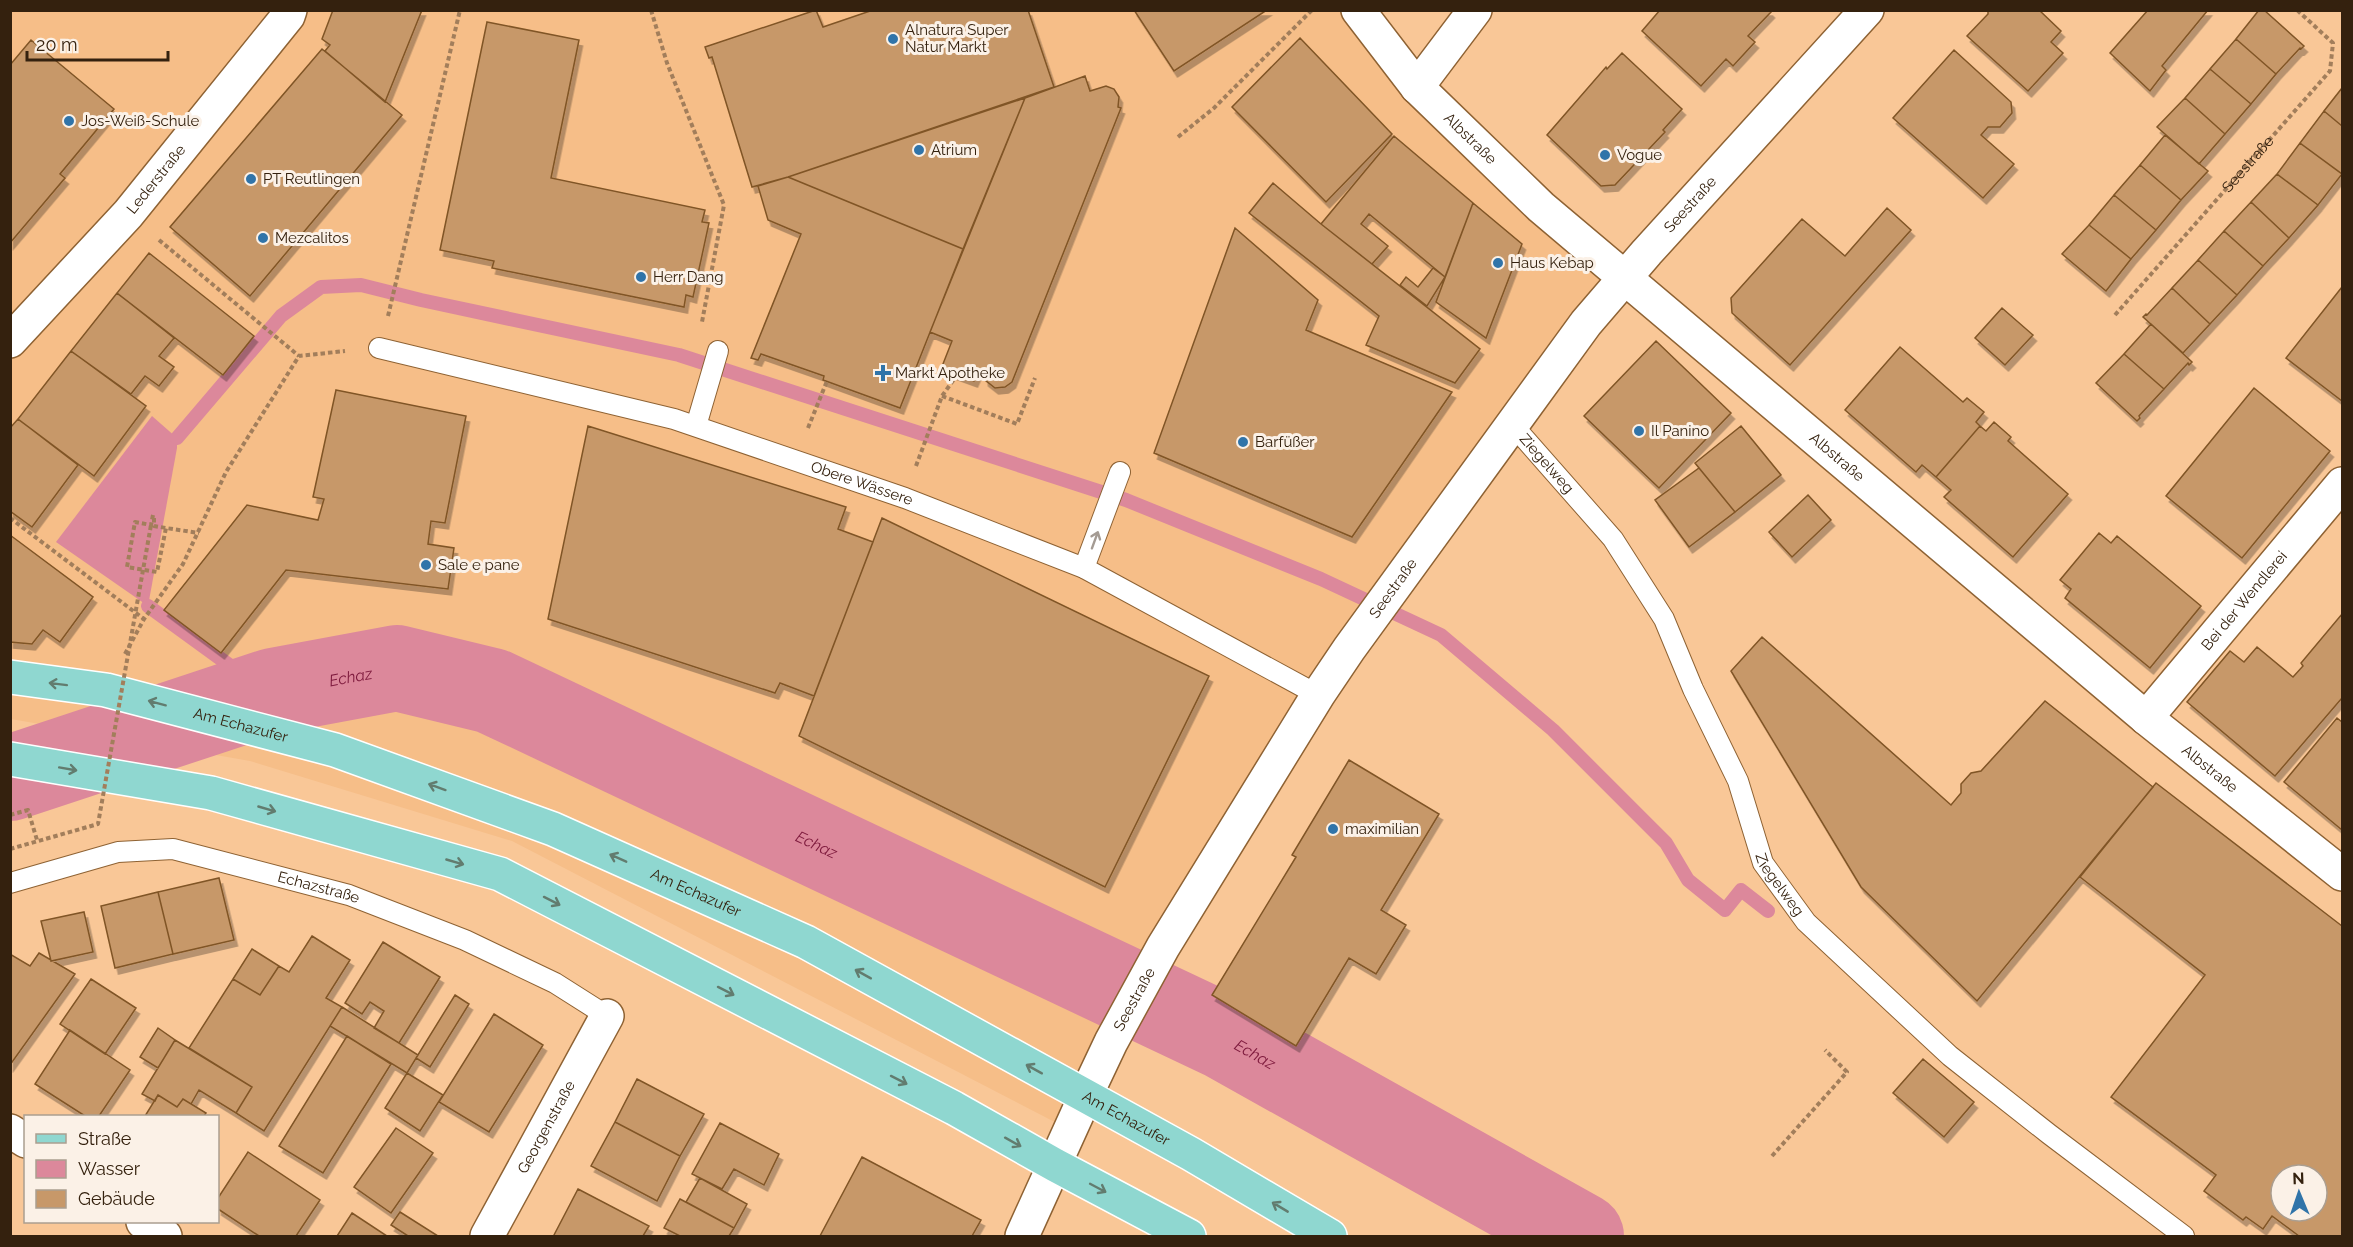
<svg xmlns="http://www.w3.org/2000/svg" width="2353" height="1247" viewBox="0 0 2353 1247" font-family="Raleway,sans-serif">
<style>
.built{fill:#f6be88}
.water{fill:#dc889b}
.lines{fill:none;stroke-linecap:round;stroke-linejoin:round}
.stream{stroke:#dc889b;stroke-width:14}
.river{stroke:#dc889b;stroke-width:86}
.building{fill:#c79869;stroke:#805526;stroke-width:1.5;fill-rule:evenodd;filter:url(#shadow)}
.service-casing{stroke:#8e6233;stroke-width:22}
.minor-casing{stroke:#8e6233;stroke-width:36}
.primary-casing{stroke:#fff;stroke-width:36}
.path{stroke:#a27e5b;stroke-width:4;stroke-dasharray:4.5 3;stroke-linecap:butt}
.service{stroke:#fff;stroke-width:20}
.minor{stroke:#fff;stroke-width:33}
.primary{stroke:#8fd7d0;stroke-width:33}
.path-bridge{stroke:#a27e5b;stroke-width:4;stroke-dasharray:4.5 3;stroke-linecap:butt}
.oneway{stroke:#a49b93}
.oneway2{stroke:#627c6f}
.poi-dot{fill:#3074a9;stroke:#fbf1e7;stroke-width:2}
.labels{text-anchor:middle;stroke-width:6;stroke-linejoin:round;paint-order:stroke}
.poi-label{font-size:15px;fill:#34210e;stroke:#fbf1e7;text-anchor:start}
.street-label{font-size:15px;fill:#34210e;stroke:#fbf1e7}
.water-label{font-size:16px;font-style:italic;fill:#7d193c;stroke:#fbf1e7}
</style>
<defs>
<filter id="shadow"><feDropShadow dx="3.5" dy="6" stdDeviation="0" flood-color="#0004"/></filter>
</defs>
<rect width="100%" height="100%" fill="#f9c797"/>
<path class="built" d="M11 11H1358L1624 278 1318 703 1076 1133 512 841 250 761 11 719Z"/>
<path class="water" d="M152 416 177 438V448L148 606 56 542Z"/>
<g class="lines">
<path class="stream" d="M177 438 281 316 321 287 361 285 421 300 679 355 1126 500 1321 579 1441 635 1553 730 1666 843 1688 880 1725 910 1741 890 1768 911
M148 606 247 678 273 691"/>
<path class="river" id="s1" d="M10 778 273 691 397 668 492 691 1223 1036 1581 1236"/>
</g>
<path class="building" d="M333 10H422L385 102 325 51 330 45 322 39Z
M816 10 823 27 873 10H1028L1054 87 788 177 752 187 712 57 709 58 705 47Z
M1134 10H1267L1174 71Z
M1660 10H1769L1771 12 1748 36 1755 42 1733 66 1726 59 1701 86 1642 31Z
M1988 10H2039L2061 31 2051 42 2063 53 2028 91 1967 36 1988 14Z
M2148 10H2208L2162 66 2166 70 2150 91 2110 53Z
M2264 10 2304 46 2301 49 2300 48 2276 74 2236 39 2259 10Z
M487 22 579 40 551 178 705 210 702 222 709 223 693 297 686 295 684 307 492 268 494 261 440 250Z
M1300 38 1392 134 1326 202 1232 107Z
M2236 39 2276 74 2251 104 2210 69Z
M31 40 114 109 60 174 65 178 10 243V65Z
M322 49 402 115 250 296 170 227Z
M1954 50 2011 102 2012 113 2000 127H1988L1981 135 2014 164 1983 198 1893 118Z
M1622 53 1682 109 1663 130 1665 132 1615 185 1601 186 1547 135 1606 67 1607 69Z
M2210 69 2251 104 2225 134 2185 98Z
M1085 76 1090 91 1106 86 1114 89 1119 97 1118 107 1121 108 1012 382 1005 387 995 388 985 380 984 372 979 370 974 381 941 369 952 341 930 332 1025 98Z
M2342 88V126L2324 111Z
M1025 98 963 249 788 177Z
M2185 98 2225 134 2199 164 2157 127Z
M2324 111 2342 126V174L2300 143Z
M2165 135 2208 171 2181 200 2140 165Z
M1394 136 1473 203 1445 277 1369 214 1361 224 1388 246 1372 264 1321 224Z
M2300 143 2342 174 2318 205 2277 174Z
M2140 165 2181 200 2156 230 2114 195Z
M2277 174 2318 205 2289 238 2251 202Z
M788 177 963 249 900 408 823 380 824 376 761 354 758 360 751 358 801 234 768 220 758 186Z
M1273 183 1321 224 1480 349 1455 383 1366 345 1379 316 1249 213Z
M2114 195 2156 230 2131 259 2089 225Z
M2251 202 2289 238 2263 266 2224 231Z
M1473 203 1522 244 1486 338 1436 302Z
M1887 208 1911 230 1790 365 1732 313 1731 298 1802 219 1845 256Z
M2089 225 2131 259 2106 291 2062 254Z
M1235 228 1318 300 1306 330 1452 392 1352 537 1154 453Z
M2224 231 2263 266 2237 295 2198 260Z
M149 253 254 336 223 375 117 293Z
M2198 260 2237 295 2210 324 2172 288Z
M1433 268 1445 277 1427 306 1400 285 1406 277 1418 287Z
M2342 287V401L2286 358Z
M2172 288 2210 324 2183 353 2143 317 2146 314 2147 315Z
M117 293 174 338 159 356 174 367 159 386 145 376 131 394 71 351Z
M2002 308 2033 335 2005 365 1975 338Z
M2151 324 2192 362 2189 365 2188 363 2164 389 2124 354Z
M1656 341 1731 413 1659 488 1584 416Z
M1900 347 1963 402 1967 398 1984 412 1976 422 1980 426 1936 477 1922 465 1916 472 1845 410Z
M71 351 146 406 94 476 18 419Z
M2124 354 2164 389 2139 416 2140 418 2137 421 2096 383Z
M2254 388 2330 451 2242 558 2166 496Z
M336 390 466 416 445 523 431 521 428 544 454 548 448 589 286 570 221 653 164 610 247 505 318 520 324 499 313 497Z
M18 419 78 465 32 527 10 511V428Z
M1994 422 2011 437 2008 441 2068 494 2013 557 1944 497 1951 490 1936 477 1980 426 1986 431Z
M588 426 846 507 838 529 873 542 814 696 780 683 775 693 548 619Z
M1741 426 1781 475 1735 512 1695 463Z
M1699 468 1735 512 1689 547 1655 500Z
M1808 495 1831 520 1792 557 1769 532Z
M882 518 1209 676 1105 887 799 736Z
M2099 533 2111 543 2117 536 2201 606 2150 668 2065 598 2071 589 2060 580Z
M10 535 93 597 60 642 43 630 32 644 10 642Z
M2342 614V698L2275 776 2187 702 2230 651 2244 662 2257 647 2293 677 2303 666 2301 663Z
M1762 637 1951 805 1961 793V784L1971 773 1981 771 2045 701 2153 787 1977 1001 1861 887 1731 671Z
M2337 718 2342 722V830L2284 782Z
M1349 760 1439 814 1381 910 1406 925 1376 974 1349 958 1296 1046 1212 995 1296 857 1292 855Z
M2156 783 2342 926V1236H2299L2272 1216 2263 1229 2246 1217 2243 1220 2204 1191 2216 1175 2111 1097 2205 975 2080 877ZM2281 1175H2317V1211H2281Z
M219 878 234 940 173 954 158 892Z
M158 892 173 954 115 968 101 906Z
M84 912 93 952 51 961 41 921Z
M312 936 350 960 326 998 342 1007 264 1131 236 1113 252 1087 189 1048 233 979 260 995 279 966 289 972Z
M383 942 440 977 399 1043 374 1028 384 1011 370 1002 362 1014 345 1003Z
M252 949 279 966 260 995 233 979Z
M39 953 75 974 10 1065V954L30 966Z
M91 979 136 1008 105 1054 60 1024Z
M455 995 469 1004 430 1067 416 1058Z
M342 1007 418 1055 407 1073 330 1026Z
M494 1014 543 1045 489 1132 439 1102Z
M158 1028 175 1040 158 1068 140 1057Z
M70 1030 130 1070 99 1116H85L35 1084Z
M347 1036 391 1064 323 1173 279 1146Z
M175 1040 252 1087 236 1113 199 1090 191 1104 183 1099 177 1107 158 1095 155 1101 142 1094Z
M1923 1059 1974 1102 1944 1137 1893 1093Z
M407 1073 443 1095 420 1131 385 1108Z
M637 1079 704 1114 680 1156 615 1122Z
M158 1095 177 1107 183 1099 206 1113 204 1116H145Z
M615 1122 680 1156 657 1201 591 1166Z
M720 1123 779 1154 764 1185 734 1169 722 1189 692 1174Z
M396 1128 433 1153 391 1213 354 1187Z
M248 1152 320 1200 296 1236H259L218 1209V1198Z
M862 1157 981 1220 972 1236H820Z
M700 1178 747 1204 734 1228 686 1202Z
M578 1189 649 1226 643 1236H557L554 1235Z
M680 1199 734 1228 729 1236H680L664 1228Z
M400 1212 438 1236H408L391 1225Z
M352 1213 387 1236H337Z"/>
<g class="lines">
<defs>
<g id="service">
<path id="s3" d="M379 348 674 419 905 498 1084 568 1318 695"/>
<path id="s4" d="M1511 423 1613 539 1664 619 1693 689 1738 781 1763 863 1806 922 1950 1056 2049 1134 2184 1236"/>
<path d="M696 426 718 351"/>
<path d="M1084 568 1120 472"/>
<path id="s5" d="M10 883 118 852 173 849 349 895 465 940 555 983 607 1016"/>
</g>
<g id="minor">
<path id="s6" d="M1358 10 1417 87 1541 207 2146 718 2342 874"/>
<path d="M1417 87 1475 10"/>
<path id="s7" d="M10 341 128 214 288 16 290 10"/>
<path id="s8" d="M2146 718 2342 484"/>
<path d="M10 1131 26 1141"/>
<path d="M143 1222 165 1236"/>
<path id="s9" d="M487 1236 607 1016"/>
<path id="s10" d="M1022 1236 1085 1097 1111 1042 1163 947 1318 695 1349 649 1586 323 1647 252 1867 10"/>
</g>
<g id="primary">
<path id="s11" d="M10 677 106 690 335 750 553 829 806 942 1191 1154 1330 1236"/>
<path d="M10 759 211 793 500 874 954 1108 1055 1165 1189 1236"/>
</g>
</defs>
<use href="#service" class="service-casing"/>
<use href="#minor" class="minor-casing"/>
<use href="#primary" class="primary-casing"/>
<g class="path">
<path d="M651 10 667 63 724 205 702 322"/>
<path d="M1178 137 1214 108 1312 10"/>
<path d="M159 240 299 356"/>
<path id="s2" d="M2115 315 2330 71 2333 43 2297 10"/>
<path d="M388 316 460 10"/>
<path d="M942 396 1017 424 1035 378"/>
<path d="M808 428 827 381"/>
<path d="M916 466 942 396 957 375"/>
<path d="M153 515 151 525 135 522 127 567 157 572 166 528 199 533"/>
<path d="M10 518 144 619"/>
<path d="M154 518V526L166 528"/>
<path d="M125 654 144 619 183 564 226 472 299 356 345 351"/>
<path d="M10 815 28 810 37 840"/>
<path d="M1772 1156 1847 1072 1825 1050"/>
</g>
<use href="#service" class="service"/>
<use href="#minor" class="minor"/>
<use href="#primary" class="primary"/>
<path class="path-bridge" d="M10 849 98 824 151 525"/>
</g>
<defs><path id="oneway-shaft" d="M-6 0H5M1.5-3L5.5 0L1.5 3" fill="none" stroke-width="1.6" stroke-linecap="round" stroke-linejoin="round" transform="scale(1.5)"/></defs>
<use class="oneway" href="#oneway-shaft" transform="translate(1095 540) rotate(-70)"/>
<g class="oneway2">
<use href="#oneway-shaft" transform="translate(58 684) rotate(-173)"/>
<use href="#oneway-shaft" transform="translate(157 703) rotate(-165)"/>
<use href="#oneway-shaft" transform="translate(68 769) rotate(10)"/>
<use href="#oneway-shaft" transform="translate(437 787) rotate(-160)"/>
<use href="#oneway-shaft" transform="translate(267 809) rotate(16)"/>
<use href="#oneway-shaft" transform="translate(618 858) rotate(-156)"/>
<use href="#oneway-shaft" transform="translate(455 862) rotate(16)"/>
<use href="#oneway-shaft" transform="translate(552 901) rotate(27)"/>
<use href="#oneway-shaft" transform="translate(863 974) rotate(-151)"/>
<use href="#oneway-shaft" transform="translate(726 991) rotate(27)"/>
<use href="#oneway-shaft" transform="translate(1034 1069) rotate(-151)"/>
<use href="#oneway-shaft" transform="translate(899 1080) rotate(27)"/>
<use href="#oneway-shaft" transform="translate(1013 1142) rotate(29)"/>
<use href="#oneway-shaft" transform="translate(1098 1188) rotate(28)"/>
<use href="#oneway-shaft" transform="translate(1280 1207) rotate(-149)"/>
</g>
<g class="poi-dot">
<circle cx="893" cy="39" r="6"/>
<circle cx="69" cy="121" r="6"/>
<circle cx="919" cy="150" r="6"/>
<circle cx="1605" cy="155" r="6"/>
<circle cx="251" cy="179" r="6"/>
<circle cx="263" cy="238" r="6"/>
<circle cx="1498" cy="263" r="6"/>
<circle cx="641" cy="277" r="6"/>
<path d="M880 364h6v6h6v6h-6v6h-6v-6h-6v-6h6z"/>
<circle cx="1639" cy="431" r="6"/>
<circle cx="1243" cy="442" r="6"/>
<circle cx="426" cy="565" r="6"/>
<circle cx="1333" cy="829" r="6"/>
</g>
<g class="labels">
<g class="poi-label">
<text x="905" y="35">Alnatura Super<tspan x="905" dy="17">Natur Markt</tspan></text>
<text x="81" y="126">Jos-Weiß-Schule</text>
<text x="931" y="155">Atrium</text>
<text x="1617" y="160">Vogue</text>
<text x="263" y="184">PT Reutlingen</text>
<text x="275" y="243">Mezcalitos</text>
<text x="1510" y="268">Haus Kebap</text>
<text x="653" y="282">Herr Dang</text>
<text x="895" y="378">Markt Apotheke</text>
<text x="1651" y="436">Il Panino</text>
<text x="1255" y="447">Barfüßer</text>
<text x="438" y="570">Sale e pane</text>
<text x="1345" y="834">maximilian</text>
</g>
<g class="street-label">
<text dy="5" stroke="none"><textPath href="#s6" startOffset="171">Albstraße</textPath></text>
<text dy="5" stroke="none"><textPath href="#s2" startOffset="201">Seestraße</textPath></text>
<text dy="5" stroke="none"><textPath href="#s7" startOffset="218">Lederstraße</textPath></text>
<text dy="5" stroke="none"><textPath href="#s10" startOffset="1234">Seestraße</textPath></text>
<text dy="5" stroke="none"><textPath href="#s6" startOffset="657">Albstraße</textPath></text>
<text dy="5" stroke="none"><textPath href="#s4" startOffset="54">Ziegelweg</textPath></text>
<text dy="5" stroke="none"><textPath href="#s3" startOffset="502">Obere Wässere</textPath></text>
<text dy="5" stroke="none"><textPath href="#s10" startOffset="748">Seestraße</textPath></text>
<text dy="5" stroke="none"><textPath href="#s8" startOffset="153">Bei der Wendlerei</textPath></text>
<text dy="5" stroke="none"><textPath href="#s11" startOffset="236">Am Echazufer</textPath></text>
<text dy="5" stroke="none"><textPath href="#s6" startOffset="1143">Albstraße</textPath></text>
<text dy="5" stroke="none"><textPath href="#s4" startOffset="540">Ziegelweg</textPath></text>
<text dy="5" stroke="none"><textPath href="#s5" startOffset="318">Echazstraße</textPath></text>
<text dy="5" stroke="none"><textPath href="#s11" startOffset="722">Am Echazufer</textPath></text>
<text dy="5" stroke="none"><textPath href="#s10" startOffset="262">Seestraße</textPath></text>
<text dy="5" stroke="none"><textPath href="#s11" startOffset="1208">Am Echazufer</textPath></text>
<text dy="5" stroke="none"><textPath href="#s9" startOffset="124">Georgenstraße</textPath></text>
</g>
<g class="water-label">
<text dy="6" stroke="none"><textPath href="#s1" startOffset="356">Echaz</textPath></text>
<text dy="6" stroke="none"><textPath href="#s1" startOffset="860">Echaz</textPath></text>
<text dy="6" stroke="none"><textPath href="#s1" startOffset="1346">Echaz</textPath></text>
</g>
</g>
<rect width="2353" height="1247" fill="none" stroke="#34210e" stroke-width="24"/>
<rect x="24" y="1115" width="195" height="108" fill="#fbf1e7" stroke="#ab9e90" stroke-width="1.5"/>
<rect x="36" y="1134" width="30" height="9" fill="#8fd7d0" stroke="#ab9e90" stroke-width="1.5"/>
<text x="78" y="1145" font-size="18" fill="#34210e">Straße</text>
<rect x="36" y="1160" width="30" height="18" fill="#dc889b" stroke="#ab9e90" stroke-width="1.5"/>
<text x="78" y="1175" font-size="18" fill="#34210e">Wasser</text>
<rect x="36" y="1190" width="30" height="18" fill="#c79869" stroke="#ab9e90" stroke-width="1.5"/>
<text x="78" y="1205" font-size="18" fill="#34210e">Gebäude</text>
<g transform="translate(2299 1193) rotate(358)"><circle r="28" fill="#fbf1e7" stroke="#ab9e90" stroke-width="1.5"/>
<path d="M0-4.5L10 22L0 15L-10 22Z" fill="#3074a9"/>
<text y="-9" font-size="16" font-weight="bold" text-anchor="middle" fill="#34210e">N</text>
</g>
<path d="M27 51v9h141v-9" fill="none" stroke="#34210e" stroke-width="3"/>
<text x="36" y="51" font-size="18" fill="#34210e" stroke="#fbf1e7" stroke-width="4.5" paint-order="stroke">20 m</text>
</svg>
